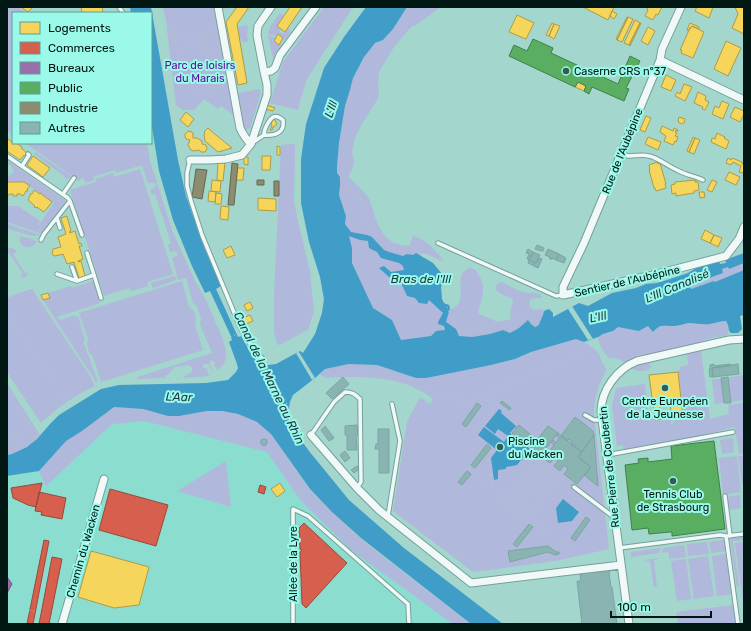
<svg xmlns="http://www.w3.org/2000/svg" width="751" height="631" viewBox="0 0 751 631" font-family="Rubik,sans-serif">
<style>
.built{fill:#8bdecf}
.green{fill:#b0b8db}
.water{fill:#409dc7;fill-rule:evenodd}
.pier{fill:#a3d6cd}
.homes{fill:#f6d55c;stroke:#ac9c46;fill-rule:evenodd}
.shops{fill:#d6604d;stroke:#964a3c}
.offices{fill:#9970ab;stroke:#6b557d}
.public{fill:#5aae61;stroke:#3f814a}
.industry{fill:#8c8c6e;stroke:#626953}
.building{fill:#8ab4b2;stroke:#7aa5a3}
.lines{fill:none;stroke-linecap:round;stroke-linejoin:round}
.lane-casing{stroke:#75a099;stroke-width:5.5}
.street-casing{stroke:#75a099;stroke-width:9}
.path{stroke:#bbc9c7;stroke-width:1;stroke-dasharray:1 3;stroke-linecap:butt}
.lane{stroke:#f1f9f8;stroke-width:3.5}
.street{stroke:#f1f9f8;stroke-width:7}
.poi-dot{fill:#395a54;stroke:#9af9e8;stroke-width:1.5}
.labels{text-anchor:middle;stroke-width:4;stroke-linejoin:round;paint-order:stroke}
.park-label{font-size:11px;fill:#5a0f99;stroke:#9af9e8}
.poi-label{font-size:11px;fill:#001713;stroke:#9af9e8;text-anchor:start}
.street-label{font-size:11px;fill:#001713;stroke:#9af9e8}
.water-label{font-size:12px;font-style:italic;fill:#1d3342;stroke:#9af9e8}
</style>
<rect width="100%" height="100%" fill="#a3d6cd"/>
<path class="built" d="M144 421 268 452 301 501 351 550 453 624H7V476L39 471 46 486 112 424Z"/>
<path class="green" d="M10 7H18L26 13H13V135L7 130V12Z
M163 7H216L236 115H233L221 106 218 109 204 99 194 110H183L176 105 166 21Z
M324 7H353L307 79 300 101 298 110 270 103 283 62Z
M407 7H441L416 25 411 27 394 47 379 72 378 83 379 91 378 98 371 110 361 125 355 138 352 152 354 162 352 170 348 176C355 184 364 190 369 199 372 205 373 211 375 217 379 229 387 243 401 245 403 246 407 245 410 245L413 236C424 238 439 253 444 262L427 254 420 253 423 260 443 279 439 297 446 308 453 309C454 307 457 306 458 304 466 293 452 275 471 267 473 269 477 271 478 274 487 286 482 299 478 311L479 314 498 322 511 319 510 313 513 301 512 298 503 295 496 290V285L501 282C508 284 513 289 519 291 526 294 534 291 541 295L542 298H534L530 300 529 305 530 308 536 310 542 309 544 311C543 317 540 320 539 325L535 327 531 324 528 320 519 328 510 333 503 330 490 334 472 337 452 336 436 331 431 336 401 340 392 320 373 308 352 263V248L345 224 346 216 339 195 340 186V177L337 173V167L339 143 345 106 353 78 364 57 369 49 375 43 383 40 393 29Z
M280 13 284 15 277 26 280 29 279 31 283 34 284 32H285L288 28 291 31 285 40 278 34 276 36 268 34 270 27Z
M248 25 247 34 248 41 243 43 242 39H240L238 27Z
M268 35 275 38 273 41 279 45 280 44 282 45 273 59Z
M260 89 261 93 250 128 245 130 237 93Z
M25 143H147L150 161 173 233 194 279 205 298 222 337 226 351 225 362 217 371V368L214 366 215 362 212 360 210 361 209 364 214 372H213L208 364H206L203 365V368L207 369 208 374 211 375 208 376 184 378 185 376 192 372V368L189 365 175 367 164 378 137 379V378L141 376 212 353 200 324 201 319 197 307 193 303 186 278 178 280 172 258 178 255 176 251 170 252 168 245 171 243 155 194 152 195 150 190 156 186 155 183H148L142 165 116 173 115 170 93 177 94 180 86 183V181H84L83 177 79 181Z
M294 144 295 145 294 200 297 217 310 272 314 311 309 327 308 330 281 344 277 345 274 331V295L281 145Z
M35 152 72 177 67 179 64 177V176L34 154Z
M7 160 66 201 42 234 7 222V206H18L40 221 38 224 39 225 54 203 24 182 7 181V177L14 172 11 166 7 163Z
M140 169 173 274 147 282 148 286 131 291 129 288 104 296 70 190 96 182V179L113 173 114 177Z
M7 224 41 235C29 238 19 230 7 229Z
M20 237C25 236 31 239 36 241V243C29 251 18 247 20 237Z
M7 248C11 247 15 248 17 252L13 254 25 273 28 272V274L26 277 22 278 20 276 23 274 8 251 7 252Z
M744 263V270L715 282 714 281 691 289 690 287 723 273 722 269 728 267 729 269Z
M175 276 176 280 153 288 151 283Z
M93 281 100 303 57 317 59 319 61 320 74 315 75 317 78 316 85 340 83 341 94 371 98 381 96 382 43 300 50 298 48 293 71 286 72 288Z
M182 281 189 307 194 311 196 319 195 325 203 350 101 382 93 357 89 352 87 345 88 339 79 313Z
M32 289 90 376 95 386C75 395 57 408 41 423L7 372V298L16 294Z
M721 321H726L728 325V335L707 339 696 344 666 350 653 354 637 355V357L639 361 648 363 652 367C648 370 645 371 640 371 630 371 627 362 618 359 615 358 612 358 609 358 603 352 599 345 598 337L603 334 609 333 618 327 639 331 648 326 658 327 669 325 674 326 680 324 691 323 699 324H710Z
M576 339C585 342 595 347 600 356 601 358 601 360 602 362 604 366 606 367 606 371 598 385 594 398 594 414L609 549 555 561 511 567 473 572 393 511 407 422 420 397 430 404 433 399C404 375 360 376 325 378L320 374 325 369 349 364 377 365 416 378 491 365 515 359 531 352Z
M701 350 710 419 729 414 728 405 744 403V453L739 454 735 427 687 439 623 450V445L617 446 612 406 616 388 645 384 648 412 647 413V417L654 416 655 421 671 420V424H673V421L679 420V417L684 416 678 370H680V367L688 365 687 354Z
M744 375V400L715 404 712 380Z
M7 383 40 435C32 445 19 452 7 455Z
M114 407 143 409 168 416H179L207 411H222L238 414 257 422 271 434 309 489 332 512 361 539 470 624H453L351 550 301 501 267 452 144 421 112 424 46 486 39 471 42 467 66 441 82 431Z
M733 438 734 452 722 454 720 440Z
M744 454V483L742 484 738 456H744Z
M737 456 741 492 723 495 719 458Z
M226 461 231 507 177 491Z
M740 495 741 508 728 510 727 497Z
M744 536V540L733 541 739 585 737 588 730 538Z
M723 540 725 542 726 551 711 553 709 542Z
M707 542 709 554 688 556 687 544Z
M744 542V609L735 543Z
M684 545 686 557 669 559V552L662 553 663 548Z
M661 548 659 553 631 557V552Z
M726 554 731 594 717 596 712 556Z
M708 556 714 596 694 599 688 559Z
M658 558V559L654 560 657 587H654L650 561H646L645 560Z
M686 559 691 599 677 601 671 561Z
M733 605 736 624H678L676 612Z"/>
<path class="water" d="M130 7H151L178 160 186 196 204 247 221 286 216 289 238 337 241 336 253 357 263 364 268 365 276 364 300 351 303 353 315 334 322 313 324 299 320 277 309 242 301 203V159L306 124 324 68 344 37 366 7H407L393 29 383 40 375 43 364 57 353 78 350 90 345 106 339 143 337 167V173L340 177V186L339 195 346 216 345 224 351 232 367 235 372 237 384 250 389 252 403 256 407 254 413 255 416 253 433 263 443 275 444 283 441 286 442 299 444 303 449 305 450 308 446 322C450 324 452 327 456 329L459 336 472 337 490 334 503 330 510 333 519 328 528 320 531 324 535 327 539 325C540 320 543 317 544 311L549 309 553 313V317L579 303 588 306 612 293 636 288 646 284 657 283 670 279 688 273 696 268 719 261 720 264 726 263 725 260 744 253V263L729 269 728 267 722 269 723 273 699 282 690 287 691 289 714 281 715 282 744 270V315L740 316 742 329 738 333H731L729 331 728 325 726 321C720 321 716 323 710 324 703 325 696 323 688 323 684 324 677 326 673 326 663 326 660 324 653 332L648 326 639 331 618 327 613 331 603 334 598 337 584 342 576 339 531 352 515 359 491 365 426 378H416L377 365 349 364 325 369 315 378 293 395 290 402 288 415V419L299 437 309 451 349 500 404 548 503 624H471L361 538 332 512 310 489 271 434 257 422 238 414 222 411H207L179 416H168L143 409 114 407 82 431 66 441 39 471 7 476V455L12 454 27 447 37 439 50 424 59 415 101 389 119 385 206 383 228 380 236 372 238 368 237 364 229 342 232 340 230 334 210 291 205 293 192 266 173 220 159 171 151 121V13H131ZM349 236 360 240 368 241 369 248 377 252 381 258 399 263 403 266 404 270 391 272 384 266 379 268 389 277H396L402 285 407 296 415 298 419 303 427 304 429 300 443 313 438 322V324L444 326 445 330 436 331 431 336 401 340 392 320 373 308 352 263V248Z
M499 409 502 411 501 413 516 426V428L515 427 510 433 513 436 514 434 516 436 515 437 530 449 517 465 506 467V469L498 470V479L494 480 491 458 497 450 478 435 484 427 504 442 508 436 498 429 495 434 485 426Z
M563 499 579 512 572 521 558 523 556 508Z"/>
<path class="pier" d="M572 306 593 339 588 340 568 309Z
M299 352 315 378 312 380 296 353Z"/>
<path class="homes" d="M21 7H33L28 12Z
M81 7H102L103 13H82Z
M237 7H249L237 24 247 83 238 85 226 22Z
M290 7H302L285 32 277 26Z
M583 7H614L608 20Z
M648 7H662L658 15 656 14 653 20 645 16 648 10 647 9Z
M697 7H713L709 18 695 11Z
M735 7H744V34L732 28 738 14 736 9 735 8Z
M612 11 617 14 614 19 610 16Z
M517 15 534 23 526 39 509 32Z
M627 17H628L617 40 616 39Z
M628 17 633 19 622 42 617 40Z
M635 20 640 23 629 45 624 43Z
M552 23 554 24 549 36 546 35Z
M640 23H641L630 46 629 45Z
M690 23 699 27V29L692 26 688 31 687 30Z
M554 24 560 26 554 39 549 36Z
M692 26 704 32 693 58 681 53 682 50H680L690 28V29Z
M648 27 655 31 648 45 641 41Z
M278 34 283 38 279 45 274 41Z
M726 41 741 48 728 76 714 69Z
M666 75 676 80 671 91 661 87Z
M578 82 586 86 584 91 575 87Z
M684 84 692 87 685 101 675 96 677 92 680 94Z
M698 92 706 96 705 100 709 102 705 110 702 109 703 107 694 103Z
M722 101 729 104 723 119 712 114 715 106 719 108Z
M266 105 275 108 273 111 265 109Z
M735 107 744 111V114L740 122 730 117Z
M186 112 194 119 188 127 180 120Z
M646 116 651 118 645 132 640 130Z
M679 117 685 119 684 123H683L682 124 678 122 679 121H678Z
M274 119 277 124 273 127 272 130H270L272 126 271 123Z
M662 126 673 131 674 128 678 130V131L676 130 675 132 677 133 675 136 678 137 676 142 675 141 673 145 664 141 666 136 660 132Z
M208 128 211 131 232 148 218 152 205 141 204 135 205 133 204 132Z
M188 131 192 132 193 134V138H197L202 141V144L206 145 207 149 205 152H201L199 150 193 151 191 150 188 145 190 140 186 139 185 136V134Z
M717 133 725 137 724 138 729 141 726 149 711 142 712 138 715 139Z
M648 137 661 142 658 150 645 144Z
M693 137 695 138 689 152 687 151Z
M7 138 13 143H16L22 147 21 148 27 153 25 156 24 155 20 160 7 151Z
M695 138 700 140 694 154 689 152Z
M277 146 280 147V155H277Z
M33 156 50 168 43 177 27 165Z
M262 156H271L270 170H262Z
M244 157H248V165L244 164Z
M728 158 731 160 732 158 742 162V164H744V173L739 172 741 166 733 162 731 165 726 163Z
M218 161 225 162 223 181 217 180Z
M657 162 658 164 660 163 666 184H665L666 188 656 191 655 188H654L649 170H650L649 165Z
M237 168H244L243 180H236Z
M729 172 740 177 736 185 725 180Z
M212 180 221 181 220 192 211 191Z
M695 180V182H698L699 190 694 191V193L676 196V193L672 194 671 185 675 184V182Z
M712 180 717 182 712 192 707 190Z
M7 182H24L30 186 27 189 28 191H26L23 196 20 194H17V196H13V194H10L7 196Z
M34 190 40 194V193L52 202 44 212 37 207V208L34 207 35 206 28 200 30 196V194H32Z
M209 191 216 192 215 202 208 201Z
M699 192H704L705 197 700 198Z
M216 193 222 194 221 204H215Z
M258 198 276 199V211L258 210Z
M221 206 229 207 228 220 220 219Z
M67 216 71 231 69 232 70 233 75 231 79 244 81 243 82 246H79L83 259 78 261V262L81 261 85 276 79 278 74 262 67 264 63 254 55 256 53 255 52 253 53 249 61 247 58 237 66 234 61 218Z
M705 230 714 235 710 243 701 239Z
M714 235 722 238 718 247 710 243Z
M231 246 235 255 227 258 223 250Z
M48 293 50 298 43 300 41 295Z
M250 302 253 308 247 311 244 305Z
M250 315 253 321 244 325 241 319Z
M678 372 683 417 655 420 649 375ZM670 401 671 412 661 414 659 403Z
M280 483 285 491 277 497 271 489Z
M91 551 149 567 139 605 114 608 78 597Z"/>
<path class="shops" d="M42 483 36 507 28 505 13 498 11 488Z
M260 485 266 487 264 494 258 492Z
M110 489 168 505 156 546 99 530Z
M39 492 66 498 62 519 41 515 42 512 35 511Z
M304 523 347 563 306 608 302 604 300 552 302 550 300 549 299 528Z
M44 540 49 541 33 624H27Z
M52 557 62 559 49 624H39Z"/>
<path class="offices" d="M7 577 12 584 7 593Z"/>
<path class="public" d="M533 39 553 48 551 53 618 84 630 56 640 61 626 88 629 89 624 101 592 87 589 94 584 91 586 86 578 82 575 87 509 56 514 45 527 51Z
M714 441 725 529 672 536V532H670L649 534 648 528 632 530 625 465 639 463 638 459 648 458V462L672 459 671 446Z"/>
<path class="industry" d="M232 163 238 164 234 205H228Z
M196 169 207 170 202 199 192 197Z
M257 180H264V185H257Z
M274 181H279V196H274Z"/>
<path class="building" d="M537 245 544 248 543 251H541L535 249Z
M528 249 533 252 529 260 527 259 529 254 526 253Z
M548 249 559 254 556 260 552 258V259H550L549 258 550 257 545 255Z
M533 252 540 255 536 263 529 260Z
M559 254 566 258 564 263 556 260Z
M539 258 542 259 538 268 528 263 529 260 536 263Z
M714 364V366L730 364V366L712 368 713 377H710L709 369H710V365Z
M738 364 739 374 713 377 712 368Z
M343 377 349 384 332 399 326 393Z
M728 377 731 403H724L721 378Z
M502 401 511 408 510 410 500 403Z
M477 403 481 406 466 427 462 424Z
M575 417 593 431 594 435 582 452 571 444 572 442 569 439 567 441 561 436Z
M357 425 358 435H356L357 450H347V435H345V426Z
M519 425 537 440 548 426 558 433 541 455 512 433Z
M325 426 334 438 329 441 321 430Z
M378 429H389V473H379V449H375L376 444H378Z
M558 433 582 452 578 457 591 467 577 484 564 474 568 469 564 465 560 471 554 466 558 461 554 458 550 463 544 458 548 453 544 450 545 449 549 452 554 445 551 442 553 440 556 443 559 438 556 435Z
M594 435 596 463 598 486 584 475 591 467 578 457Z
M264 439 267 440V444L264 446 261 444V440Z
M487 444 491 448 475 468 471 465Z
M345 451 350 458 345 462 340 455Z
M357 466 359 469 354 473 351 470Z
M467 471 471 474 462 485 458 482Z
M586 517 590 520 575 541 571 538Z
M529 524 533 527 517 547 513 544Z
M548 546 556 552H559V554L555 555 548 552 510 562 508 551Z
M610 569V572L609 573 611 587H612L617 624H582L577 581H581L580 575 583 574V572L598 571 602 572 601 570Z"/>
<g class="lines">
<defs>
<path id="lane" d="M119 7 123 13
M252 143 264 135C275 136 285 133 283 120 275 113 271 117 267 125 265 128 264 131 264 135
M620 154C624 155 626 156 630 156 636 156 643 154 649 156 659 158 667 166 677 170 685 175 695 176 703 180
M7 156 68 198 70 201 82 235
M190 160 187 173V186L191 201 202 235 240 327 254 350 264 360
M22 166 29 155 28 154
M63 194 74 178
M57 218 60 228
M41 240 44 234 70 201
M438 243 556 296 563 295
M87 253 94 275
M72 267 77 281
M57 274 77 281 94 275 101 298
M585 415 594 420H602
M311 435 334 402 345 392C352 392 355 394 360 399L361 482 357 488
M607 455 733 432
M574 487 615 518
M725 496 730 536
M388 516 400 441 392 404
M726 536 738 624
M619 548 720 535 726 536 744 534
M293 624V509L308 516 408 604 409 624"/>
<path id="street" d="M218 7 240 128C243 135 246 139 251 144
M681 7 662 49 660 60 584 243 563 287V295L653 275 726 256 739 239 744 227
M660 60 744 100
M264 72 257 35 258 26 271 7
M190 160H209L226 159 242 155 251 144 267 95V85L264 72 271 71 275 68 280 55 316 7
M311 435 357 488 379 510 471 583 621 565
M62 624 104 479
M629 624 601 412C601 390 617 369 637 361L729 340 744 339"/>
</defs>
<use href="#lane" class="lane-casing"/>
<use href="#street" class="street-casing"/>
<path class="path" d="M153 7 169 99 182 168
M160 7 175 106 183 151 185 154
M163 24H171L182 77 223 69
M158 36C174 33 197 43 209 53 214 58 218 63 222 67
M187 40 206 37
M208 53C206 40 204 35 214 25
M205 105 201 98 199 91 226 86
M7 138 8 136 13 139
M19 143 26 149
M262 143 293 142
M75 188 95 181 94 178 114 172 115 175 141 167 175 275 149 283 150 286 130 292 129 289 106 296
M344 190C347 190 351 191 354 192 365 199 366 216 369 228L377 234 386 244 401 251 415 250 424 255 433 261 443 270 446 305 452 321 459 331 481 330 550 302 551 300
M7 203H18L35 215 38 210
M12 203V196
M7 230 13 231 19 235 36 238
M17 246 19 235
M175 275 178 281
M19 285 21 289
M31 285 94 381 97 388
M120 292 122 298
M7 296 34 283 37 281 42 267C35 261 34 252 38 244
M567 301 594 345 609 366 610 371
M7 312 67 402
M224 336H225L226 338H228L238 334
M296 349 314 381
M678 358 679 368
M270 359 277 358 295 348C298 337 303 339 308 332 313 326 316 314 317 306 319 292 315 286 312 273 307 254 302 235 298 216 293 193 296 168 297 145L294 142 301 101 310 78 355 7
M266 364 290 410 306 429
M660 366H665
M638 368H656
M660 368 665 369
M213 374H209L207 369 204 367 205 365 207 364 213 374 215 373 210 362 212 361 214 362V366L217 369 215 373
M7 375 42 427
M314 381 318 383 327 376H367L389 378 408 383 421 388 434 397 471 401 539 371 584 353 593 346
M100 383 206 350 197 325 198 318 195 309 191 304 184 279 78 312 86 340V345L88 353 92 358 101 387
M7 387 25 416 29 423V427L24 432 7 443
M353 388 369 384 396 385 410 389 414 393V400L402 414
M597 393 600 386 608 369 610 368 616 366
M26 416 31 412
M309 429 301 410C299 398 312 392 314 381
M734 436 741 486 744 485
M715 440 722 492
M315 451C329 473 349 491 367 509
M7 452 19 447 30 441 48 422 63 410 78 399 96 389 107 385 135 381 211 378 220 373 226 365 227 350 223 337 204 294 192 272 179 244 167 211 156 174 151 143
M547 467 511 513 526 523H529L536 527 548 530 574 550
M469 468V471L497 490 503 503 507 506 540 462
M602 478 605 504
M492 487 488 456 494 449 474 434 497 404 524 425
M742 487 744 510
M729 495 742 494
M503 502 536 461 540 462 569 484
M508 505 512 510
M515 515 550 470
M377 518 396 535 451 578 457 582
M607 519 612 550
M522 520 557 475
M526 523 560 478
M7 530 18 531 23 526 25 522
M708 541 717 605
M685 544 694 608
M670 560 723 553
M738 588 740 586 734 542 744 540
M477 589 522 624
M472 591 514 624
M677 603 728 595
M678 610 729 603
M742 611 744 612V615
M121 612 122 624
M621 618V624
M24 624 28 610 38 612"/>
<use href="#lane" class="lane"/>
<use href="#street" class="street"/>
</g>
<g class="poi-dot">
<circle cx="566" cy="71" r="4"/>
<circle cx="665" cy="388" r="4"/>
<circle cx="500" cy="447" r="4"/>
<circle cx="673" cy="481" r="4"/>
</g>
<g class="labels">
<g class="park-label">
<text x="200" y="69">Parc de loisirs<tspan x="200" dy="13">du Marais</tspan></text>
</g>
<g class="poi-label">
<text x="574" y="75">Caserne CRS n°37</text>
<text x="665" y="405" text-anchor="middle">Centre Européen<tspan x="665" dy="13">de la Jeunesse</tspan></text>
<text x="508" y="445">Piscine<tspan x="508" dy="13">du Wacken</tspan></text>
<text x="673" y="498" text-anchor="middle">Tennis Club<tspan x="673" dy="13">de Strasbourg</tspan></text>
</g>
<g class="street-label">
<text transform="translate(622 151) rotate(-68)" y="4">Rue de l'Aubépine</text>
<text transform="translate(627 281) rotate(-13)" y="4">Sentier de l'Aubépine</text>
<text transform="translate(609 467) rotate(-96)" y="4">Rue Pierre de Coubertin</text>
<text transform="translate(83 551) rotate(-74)" y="4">Chemin du Wacken</text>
<text transform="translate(293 564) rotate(-90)" y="4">Allée de la Lyre</text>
</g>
<g class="water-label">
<text transform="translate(331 109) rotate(-71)" y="4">L'Ill</text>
<text x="421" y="283">Bras de l'Ill</text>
<text transform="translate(677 286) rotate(-23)" y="4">L'Ill Canalisé</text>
<text transform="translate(598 317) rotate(-13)" y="4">L'Ill</text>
<text transform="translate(269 378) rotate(64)" y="4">Canal de la Marne au Rhin</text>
<text transform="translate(179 397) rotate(2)" y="4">L'Aar</text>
</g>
</g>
<rect width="751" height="631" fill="none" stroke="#001713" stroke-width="16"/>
<rect x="12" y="12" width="140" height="132" fill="#9af9e8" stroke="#5c9f93"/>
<rect x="20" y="22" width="20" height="12" fill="#f6d55c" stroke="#5c9f93"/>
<text x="48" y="32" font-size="12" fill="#001713">Logements</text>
<rect x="20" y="42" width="20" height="12" fill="#d6604d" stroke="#5c9f93"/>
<text x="48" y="52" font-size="12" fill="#001713">Commerces</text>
<rect x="20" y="62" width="20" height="12" fill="#9970ab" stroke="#5c9f93"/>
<text x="48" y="72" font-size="12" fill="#001713">Bureaux</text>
<rect x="20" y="82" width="20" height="12" fill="#5aae61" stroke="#5c9f93"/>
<text x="48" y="92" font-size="12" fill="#001713">Public</text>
<rect x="20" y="102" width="20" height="12" fill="#8c8c6e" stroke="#5c9f93"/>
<text x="48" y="112" font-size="12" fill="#001713">Industrie</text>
<rect x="20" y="122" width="20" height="12" fill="#8ab4b2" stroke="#5c9f93"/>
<text x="48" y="132" font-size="12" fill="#001713">Autres</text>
<path d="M611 611v6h100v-6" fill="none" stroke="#001713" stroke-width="2"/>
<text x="617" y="611" font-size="12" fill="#001713" stroke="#9af9e8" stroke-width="3" paint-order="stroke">100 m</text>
</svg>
